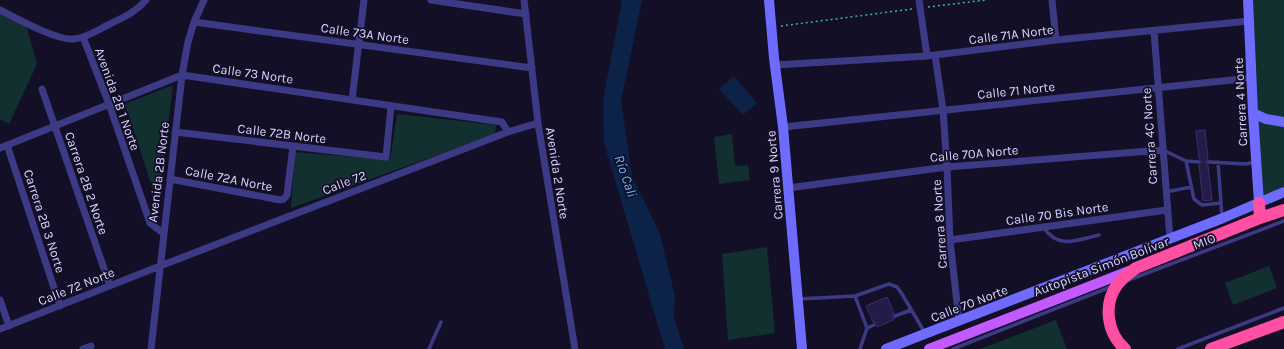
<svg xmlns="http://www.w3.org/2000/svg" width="1284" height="349" viewBox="0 0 1284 349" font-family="Karla,sans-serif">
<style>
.green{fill:#12302f}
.water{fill:#0c2248}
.building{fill:#241b47;stroke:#3b2d73}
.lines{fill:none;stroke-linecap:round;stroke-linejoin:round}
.path{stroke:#2fb8b0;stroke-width:1.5;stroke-dasharray:2 3;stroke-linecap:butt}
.lane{stroke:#3d3a85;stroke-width:3.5}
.street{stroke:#3d3a85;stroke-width:7}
.secondary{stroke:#6f6bff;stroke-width:10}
.primary{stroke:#c25bff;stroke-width:10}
.highway{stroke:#ff4fa3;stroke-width:12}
.labels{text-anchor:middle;stroke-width:3.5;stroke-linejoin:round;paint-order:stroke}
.street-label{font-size:13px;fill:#d9d4ff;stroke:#130f26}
.water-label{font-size:14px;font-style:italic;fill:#62b6ff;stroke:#130f26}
</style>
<rect width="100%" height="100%" fill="#130f26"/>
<path class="green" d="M1248 0H1284V192L1259 203Z
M0 10 25 21 37 64 9 124 0 119Z
M173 85 158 205 125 104Z
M397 114 496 125 495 134 291 208 295 152 390 160Z
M732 134 735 166 748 165 750 180 719 184 714 137Z
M767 247 775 333 728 340 722 254Z
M1269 266 1277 288 1233 305 1225 283Z
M1056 320 1067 349H980Z"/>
<path class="water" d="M622 0H642L621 101 632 176 660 234 675 296 674 317 684 349H665L604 143 603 100Z
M734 76 757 103 743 115 719 89Z"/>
<path class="building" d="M1205 130 1208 159 1206 160 1205 162 1206 164 1208 165 1212 200 1203 201 1199 165 1202 162 1201 160 1199 159 1196 131Z
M887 297 894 313 892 315V317L895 319 877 327V323L873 322 866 306Z"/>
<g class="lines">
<path class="path" d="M928 7 986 0
M781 26 912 9"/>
<path class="lane" d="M1163 150 1186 161
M1199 162 1186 161 1194 199 1202 205 1221 203
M1208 162 1246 164 1255 162
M1218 162 1222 217
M1166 192 1191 187
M1043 227C1059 250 1076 240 1099 235
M1126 281 1284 221
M855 296 867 328 860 349
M798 299 855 296 889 284 897 287 902 294 925 333
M895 316 911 310
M867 328 874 325
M429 349 441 322
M953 349 1113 286
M1178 349 1284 308"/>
<path class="street" d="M431 0 526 14
M524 0 538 123 575 349
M919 0 927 56
M1052 0 1056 40
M0 10C16 18 57 41 74 39 87 38 99 29 110 24 124 17 136 12 146 0
M194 22 532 68
M1154 31 1170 239
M83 37 109 104 150 223 163 233
M935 55 943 110 947 167 950 240 959 321
M775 65 927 56 1056 40 1249 21
M42 89 110 286
M352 100 364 0
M783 127 1251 78
M175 132 386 157 391 106
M7 145 60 306
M0 148 182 75 502 122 508 132
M170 179 280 200 284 199 287 195 293 146
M788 188 947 167 1163 150
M950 240 1167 210
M0 300 9 326
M0 329 160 266 508 132 538 123
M83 349 91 346
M151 349 182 75 188 42 194 22 204 0"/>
<path class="secondary" d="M769 0 774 58 783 127 802 349
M1248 0 1253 113 1259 203
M1253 113 1266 119 1284 122
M886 349 1223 218 1284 192"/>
<path class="primary" d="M929 349 1129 271"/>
<path class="highway" d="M1259 203 1260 218
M1125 349C1107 333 1103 305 1117 285 1122 278 1129 273 1136 268L1260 218 1284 210
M1211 349 1284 322"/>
</g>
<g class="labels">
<g class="street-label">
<text transform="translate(365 33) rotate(8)" y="5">Calle 73A Norte</text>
<text transform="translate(1011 34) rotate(-7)" y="5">Calle 71A Norte</text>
<text transform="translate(253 73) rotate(8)" y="5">Calle 73 Norte</text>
<text transform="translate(1016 90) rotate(-6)" y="5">Calle 71 Norte</text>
<text transform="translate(118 99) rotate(70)" y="5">Avenida 2B 1 Norte</text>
<text transform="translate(1240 102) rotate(-93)" y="5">Carrera 4 Norte</text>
<text transform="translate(282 133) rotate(7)" y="5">Calle 72B Norte</text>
<text transform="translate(1149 136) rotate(-94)" y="5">Carrera 4C Norte</text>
<text transform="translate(974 153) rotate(-5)" y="5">Calle 70A Norte</text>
<text transform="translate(158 172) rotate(-83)" y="5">Avenida 2B Norte</text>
<text transform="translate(558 173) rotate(81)" y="5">Avenida 2 Norte</text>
<text transform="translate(774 175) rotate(-95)" y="5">Carrera 9 Norte</text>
<text transform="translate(229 178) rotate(11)" y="5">Calle 72A Norte</text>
<text transform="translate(344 182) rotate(-21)" y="5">Calle 72</text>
<text transform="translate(87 183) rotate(71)" y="5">Carrera 2B 2 Norte</text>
<text transform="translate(1057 213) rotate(-8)" y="5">Calle 70 Bis Norte</text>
<text transform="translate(45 221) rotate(72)" y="5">Carrera 2B 3 Norte</text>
<text transform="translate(939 224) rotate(-94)" y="5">Carrera 8 Norte</text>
<text transform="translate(1204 241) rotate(-21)" y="5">MIO</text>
<text transform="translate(1101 266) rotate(-21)" y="5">Autopista Simón Bolívar</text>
<text transform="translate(76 286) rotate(-22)" y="5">Calle 72 Norte</text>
<text transform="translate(969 303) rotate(-21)" y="5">Calle 70 Norte</text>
</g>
<g class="water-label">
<text transform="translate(626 176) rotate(71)" y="5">Río Cali</text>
</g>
</g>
</svg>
